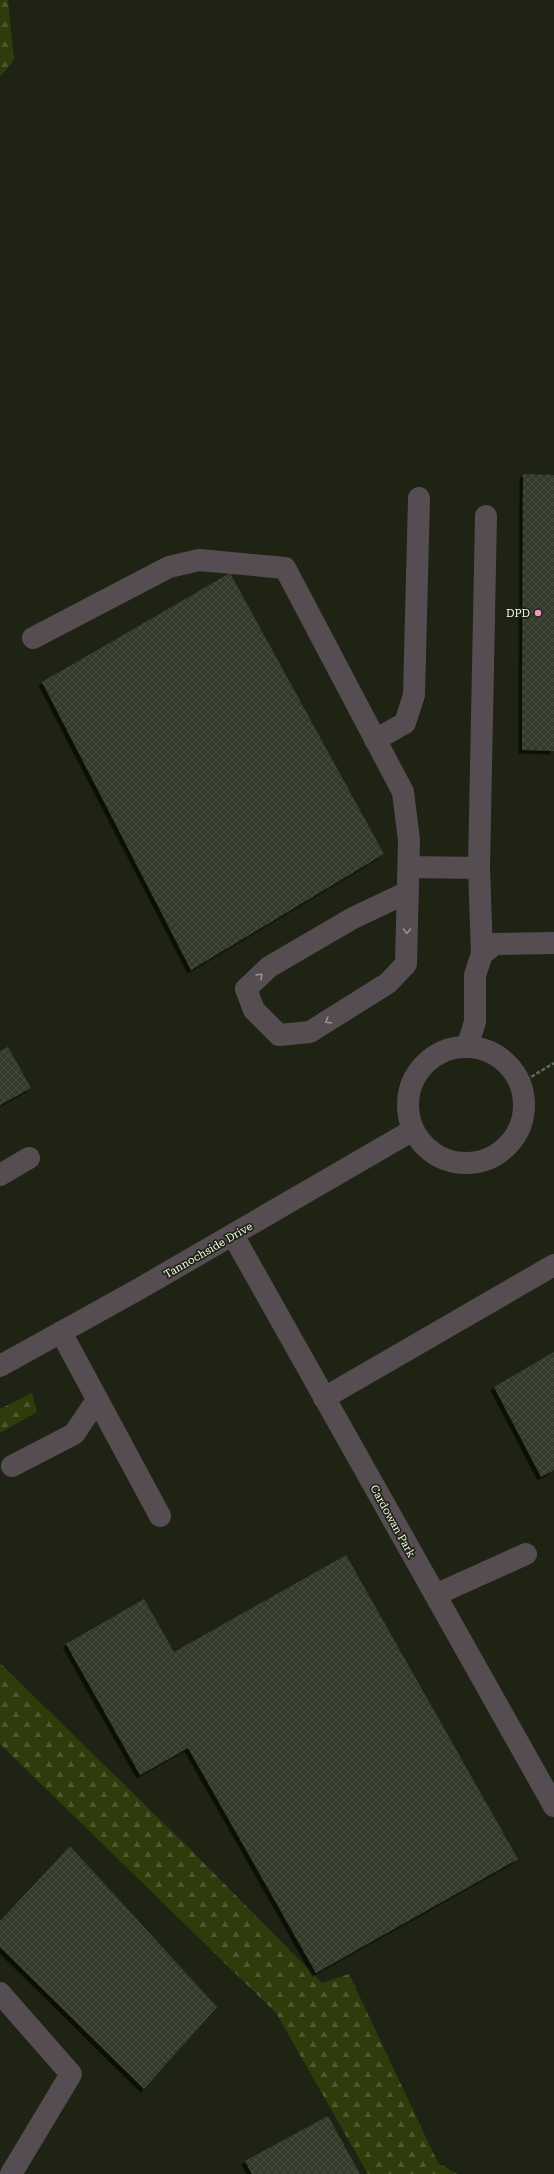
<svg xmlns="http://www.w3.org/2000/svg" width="554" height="2174" viewBox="0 0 554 2174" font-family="'Roboto Serif',serif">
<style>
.forest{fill:url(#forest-firs)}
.building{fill:url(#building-cross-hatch);filter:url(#shadow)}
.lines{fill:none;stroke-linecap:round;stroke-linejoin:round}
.path{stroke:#63685a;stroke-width:2.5;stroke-dasharray:4 2;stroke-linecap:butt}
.minor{stroke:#564d52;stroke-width:22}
.oneway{stroke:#959190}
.poi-dot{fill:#f890cb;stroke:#1e2313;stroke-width:1.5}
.labels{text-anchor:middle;stroke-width:3.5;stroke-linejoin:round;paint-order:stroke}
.poi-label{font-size:11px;fill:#f3f6ec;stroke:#1e2313;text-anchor:end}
.street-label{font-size:11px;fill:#f3f6ec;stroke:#1e2313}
</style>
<defs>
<pattern id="forest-firs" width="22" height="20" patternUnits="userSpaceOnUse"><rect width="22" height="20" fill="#303b0c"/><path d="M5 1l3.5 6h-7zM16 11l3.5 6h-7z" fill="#4e5830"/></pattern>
<pattern id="building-cross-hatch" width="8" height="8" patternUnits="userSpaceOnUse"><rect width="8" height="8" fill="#363b2a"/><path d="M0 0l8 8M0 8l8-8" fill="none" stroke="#4a4e3f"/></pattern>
<filter id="shadow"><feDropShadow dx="-3.5" dy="3.5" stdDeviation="0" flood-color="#0009"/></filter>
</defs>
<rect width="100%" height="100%" fill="#1e2313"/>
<path class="forest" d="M0 0H8L14 60 0 77Z
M32 1393 37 1412 0 1433V1409Z
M0 1663 186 1845 322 1983 349 1974 438 2163 457 2174H368L276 2013 0 1744Z"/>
<path class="building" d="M523 474 554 475V751L522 750Z
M230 573 384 854 191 970 42 682Z
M8 1047 31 1088 0 1105V1051Z
M554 1352V1470L541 1477 494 1387Z
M346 1555 518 1859 316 1973 188 1748 140 1775 66 1644 144 1599 174 1652Z
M70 1846 217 2007 144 2089 0 1947V1921Z
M328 2116 360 2174H252L245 2161Z"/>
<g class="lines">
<path class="path" d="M521 1083 554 1063"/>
<path class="minor" d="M33 638 169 567 199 560 285 568 403 792 409 840 406 964 388 983 310 1032 279 1035 254 1010 246 989 269 967 353 918 408 892
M375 740 405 723 414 695 419 498
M409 867 479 868 482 954
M479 868 486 516
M467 1047 475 1022V975L482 954 495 944 554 943
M408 1105a58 58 0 1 1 116 0a58 58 0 1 1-116 0Z
M0 1175 29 1158
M233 1235 554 1806
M61 1332 160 1516
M0 1366 139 1289 413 1130
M324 1398 554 1265
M12 1466 74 1434 97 1400
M435 1595 526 1554
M0 1993 71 2074 11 2174"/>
</g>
<defs><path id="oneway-chevron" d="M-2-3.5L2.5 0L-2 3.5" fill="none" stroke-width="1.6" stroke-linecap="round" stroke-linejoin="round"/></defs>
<g class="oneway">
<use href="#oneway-chevron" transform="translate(407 931) rotate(91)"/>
<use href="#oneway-chevron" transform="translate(260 976) rotate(-44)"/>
<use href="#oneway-chevron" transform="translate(328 1021) rotate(148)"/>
</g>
<circle class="poi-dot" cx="538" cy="613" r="4"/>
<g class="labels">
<g class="poi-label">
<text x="530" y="617">DPD</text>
</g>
<g class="street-label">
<text transform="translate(208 1250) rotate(-30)" y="4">Tannochside Drive</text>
<text transform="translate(393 1521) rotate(61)" y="4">Cardowan Park</text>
</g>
</g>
</svg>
